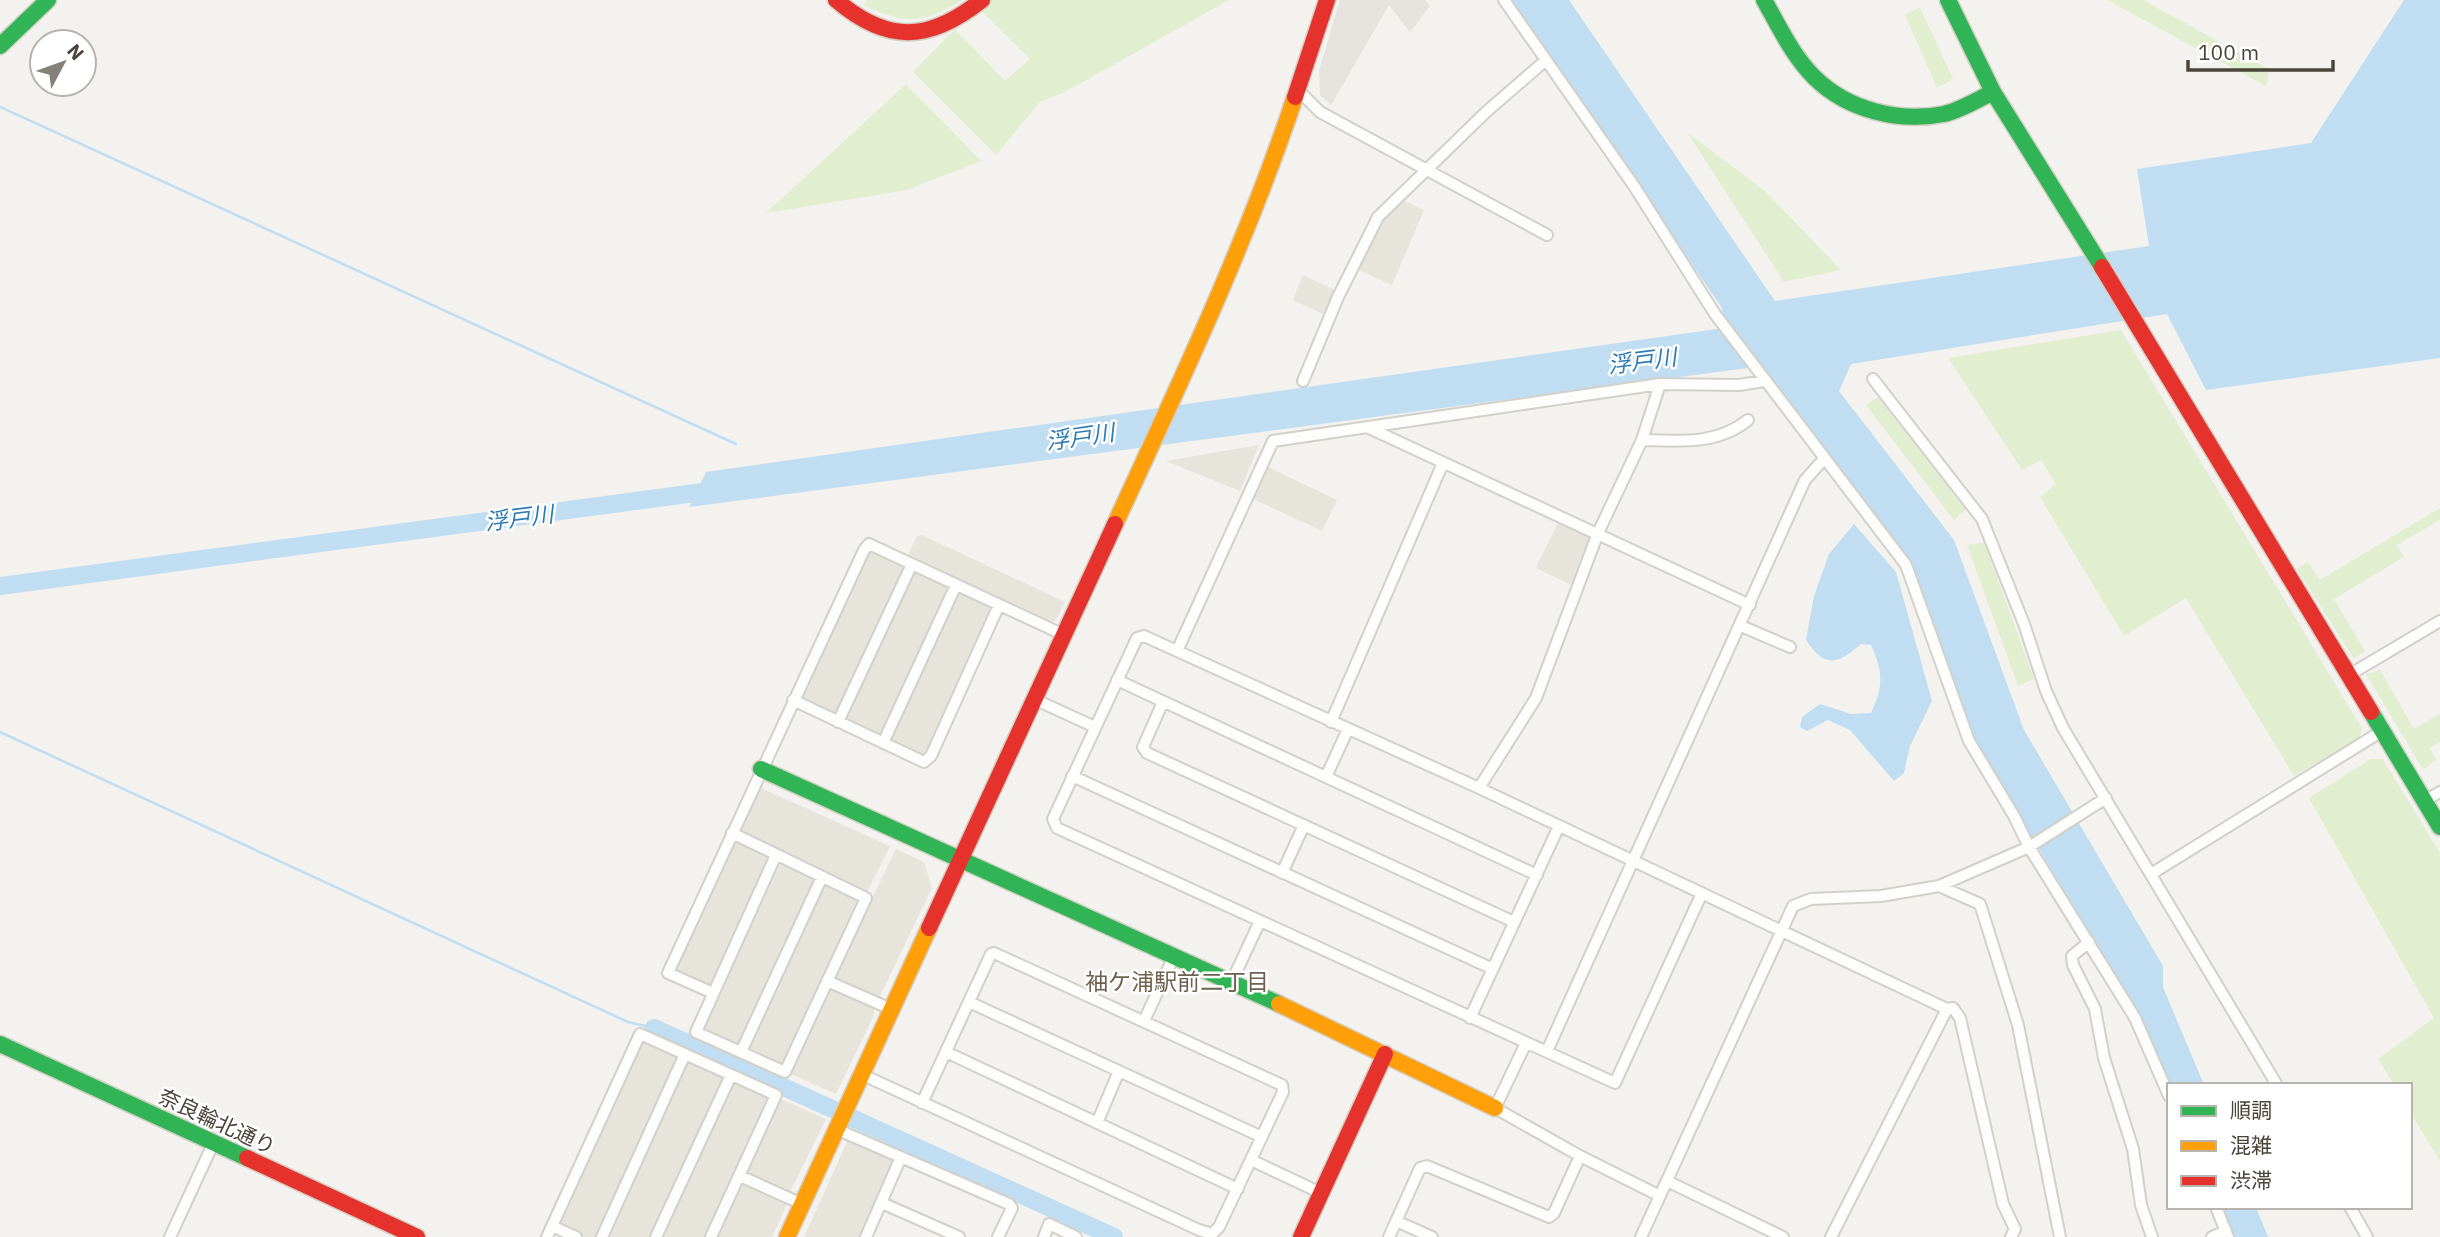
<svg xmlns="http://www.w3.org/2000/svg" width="2440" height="1237" viewBox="0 0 2440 1237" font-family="'IBM Plex Sans','Noto Sans JP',sans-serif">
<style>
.residential{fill:#e7e4dc}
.green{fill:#e1eecf}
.parking{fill:#e6e3df}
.water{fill:#c0ddf1}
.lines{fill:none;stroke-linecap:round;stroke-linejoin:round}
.stream{stroke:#c0ddf1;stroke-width:2.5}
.river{stroke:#c0ddf1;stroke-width:18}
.street-casing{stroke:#d2d0cb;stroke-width:14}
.fast-casing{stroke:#d3cfc5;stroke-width:19}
.slow-casing{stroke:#d3cfc5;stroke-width:19}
.jam-casing{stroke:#d3cfc5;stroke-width:19}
.street{stroke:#fdfdfc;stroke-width:10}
.fast{stroke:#30b455;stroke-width:16}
.slow{stroke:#ff9f0a;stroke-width:16}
.jam{stroke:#e5322d;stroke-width:16}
.labels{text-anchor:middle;stroke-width:5;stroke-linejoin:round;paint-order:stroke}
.street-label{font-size:21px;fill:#4b4439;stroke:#fff}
.water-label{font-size:23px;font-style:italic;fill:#2e7ab2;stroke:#fff}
.neighbourhood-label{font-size:23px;fill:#6e6250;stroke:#fff}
</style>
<rect width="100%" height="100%" fill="#f4f2ee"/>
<path class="residential" d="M1398 198 1424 210 1392 285 1354 268 1378 217Z
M1303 275 1335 290 1323 314 1293 300Z
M1259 445 1240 491 1166 461Z
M1264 465 1337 500 1322 531 1249 497Z
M1559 520 1592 535 1571 585 1536 568Z
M922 535 1065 602 1055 621 1052 623 911 558 909 553 917 536Z
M869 549 901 563 904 568 837 713 832 716 801 701 799 696Z
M915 569 947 584 950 589 883 734 878 736 847 721 845 717Z
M959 590 992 605 994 609 927 754 922 757 892 742 889 737Z
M761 788 890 846 867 892 741 835 739 830Z
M736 841 768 856 771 860 714 985 708 987 677 973 675 967Z
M896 849 924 862 932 888 878 1000 838 982 835 975Z
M781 863 813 877 816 882 741 1043 736 1045 703 1027Z
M826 883 859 898 861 902 786 1064 780 1066 750 1053 747 1047Z
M834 989 873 1008 875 1013 836 1094 791 1074 830 990Z
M646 1039 679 1055 598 1237H585L561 1226 559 1220 641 1041Z
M692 1060 723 1075 724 1080 654 1237H607L688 1062Z
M737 1080 768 1095 770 1101 707 1237H660L733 1082Z
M780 1099 826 1119 789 1194 748 1176 746 1170Z
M848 1140 895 1158 897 1163 862 1237H804Z
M745 1183 784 1201 786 1206 772 1237H716L740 1184Z"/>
<path class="green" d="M868 0H963C922 24 907 25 863 5Z
M990 0H1229L1065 92 1040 102 996 155 913 72 955 29 1005 81 1030 59 980 9Z
M2107 0H2143L2269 69 2266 86Z
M1920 7 1953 79 1937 88 1905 15Z
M906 84 981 161 907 190 766 213Z
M1687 132 1766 192 1841 270 1784 282Z
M2121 330 2362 728 2359 739 2294 776 2186 598 2124 636 2040 497 2056 484 2041 460 2022 470 1948 358Z
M1878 397 1966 510 1954 520 1866 405Z
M2440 508V520L2397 545 2404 557 2334 599 2365 651 2354 659 2297 569 2308 562 2320 580Z
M1984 542 2034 679 2018 686 1967 545Z
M2380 670 2414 729 2440 714V742L2430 748 2436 760 2423 770 2366 674Z
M2371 759H2383L2440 853V1161L2410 1112V1085H2394L2378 1059 2434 1018 2309 798Z"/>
<path class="parking" d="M1340 0H1425L1430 6 1410 32 1389 5 1331 105 1320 95 1319 71Z"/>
<path class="water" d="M1511 0H1569L1775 301 2149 246 2137 169 2311 143 2404 0H2440V358L2206 390 2167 314 1851 364 1839 391 1954 540 2024 730 2163 966V987L2204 1085H2169L2141 1021 1975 741 1913 565 1763 366 689 507 706 472 1717 329 1722 308Z
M1854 524 1896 572 1932 701 1910 746 1904 773 1894 781 1850 730 1828 720 1807 731 1800 727 1802 717 1820 704 1851 714 1871 713C1884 686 1883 672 1871 645L1861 644C1837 665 1825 668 1806 640L1814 596 1829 554Z
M2221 1207H2256L2268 1237H2233Z"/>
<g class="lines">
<path class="stream" d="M0 107 736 444
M0 732 628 1022 654 1028"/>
<path class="river" d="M0 586 718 490
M654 1028 1114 1237"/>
<defs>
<path id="street" d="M1504 0 1634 186 1715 314 1906 565 1969 741 2014 816 2029 847 2135 1018 2169 1096
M1297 89 1320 112 1547 235
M1873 379 1982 519 2024 624 2046 691 2063 728 2277 1085
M1303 381 1338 297 1378 217 1486 112 1546 60
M1369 428 1750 605
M1642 440C1680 441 1717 445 1748 420
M1741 626 1790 647
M1177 651 1273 441 1660 384 1739 385 1764 381
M2349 675 2440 621
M1117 680 1537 875
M793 700 924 762 931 756 999 605
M1036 700 1095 727
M1163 702 1143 747 1147 753 1514 922
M838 722 912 564
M1331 722 1443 463
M883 743 956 585
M1072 776 1493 969
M1326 777 1348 729
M1479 788 1536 698 1598 533 1642 440 1660 384
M2424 801 2440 792
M732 833 866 898 785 1072 696 1032 776 855
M1282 873 1304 825
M2151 874 2382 731
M1939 886 1980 904 2018 1025 2060 1237
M1702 893 1615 1083 1057 828 1053 819 1137 638 1144 636 1479 788 1947 1009 1953 1008 1960 1018 2003 1204 2015 1229 2011 1237
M2089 942 2072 956 2073 965 2095 1009 2104 1058 2133 1149 2141 1205 2152 1237
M827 981 891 1009
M1231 983 1260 921
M713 993 668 973 864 550 869 544 1064 635
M969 1002 1262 1137
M1470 1018 1559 826
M1144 1021 1174 956
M1547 1051 1805 480 1824 459
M741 1052 822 877
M946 1052 1238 1189
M861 1074C974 1126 1086 1178 1199 1230L1212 1234 1219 1227 1283 1092 1282 1085 994 953 991 954 922 1103
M1097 1123 1119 1071
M836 1129 1009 1204 1012 1208 998 1237
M1580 1156 1660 1196
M1251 1160 1321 1193
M740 1176 802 1204
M1667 1181 1783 1237
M882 1203 959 1237
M2216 1207 2228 1237
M2350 1207 2367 1237
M1396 1221 1432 1237
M552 1226 576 1237
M170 1237 213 1144
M547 1237 640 1034 776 1095 711 1237
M602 1237 685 1054
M656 1237 731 1075
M866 1237 901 1157
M1044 1237 1049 1224 1076 1237
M1389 1237 1420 1168 1427 1166 1549 1217 1554 1213 1580 1156 1495 1108 1526 1043
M1641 1237 1793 906 1811 899 1881 896 1939 886 2029 847 2106 798
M1831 1237 1947 1009
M2212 1237 2226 1231"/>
<path id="fast" d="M1764 0C1779 26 1792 55 1814 77 1847 110 1899 123 1944 114 1961 110 1977 100 1993 92
M1948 0 1993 92 2102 267
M0 46 48 0
M2371 712 2440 827
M761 769 1279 1004
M0 1044 247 1158"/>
<path id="slow" d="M1115 524C1180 383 1246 244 1295 97
M1279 1004 1495 1108
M787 1237 929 928"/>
<path id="jam" d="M836 0C888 44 929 42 982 0
M1295 97 1327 0
M2102 267 2371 712
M929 928 1115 524
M247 1158 417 1237
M1301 1237 1385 1054"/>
</defs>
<use href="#street" class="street-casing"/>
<use href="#fast" class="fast-casing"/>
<use href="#slow" class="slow-casing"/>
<use href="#jam" class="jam-casing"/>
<use href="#street" class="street"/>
<use href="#fast" class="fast"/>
<use href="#slow" class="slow"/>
<use href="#jam" class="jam"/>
</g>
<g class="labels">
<g class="street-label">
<text transform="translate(217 1122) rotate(25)" y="7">奈良輪北通り</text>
</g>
<g class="water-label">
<text transform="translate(1642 361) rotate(-7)" y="8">浮戸川</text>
<text transform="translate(1080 437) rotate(-8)" y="8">浮戸川</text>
<text transform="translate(519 518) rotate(-7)" y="8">浮戸川</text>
</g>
<g class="neighbourhood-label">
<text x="1177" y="990">袖ケ浦駅前二丁目</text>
</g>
</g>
<rect x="2167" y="1083" width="245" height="126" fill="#ffffff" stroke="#b7b4b0" stroke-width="2"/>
<rect x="2181" y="1106" width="35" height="10" fill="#30b455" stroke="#b7b4b0" stroke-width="2"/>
<text x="2230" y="1118" font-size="21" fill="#4b4439">順調</text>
<rect x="2181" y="1141" width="35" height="10" fill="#ff9f0a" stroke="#b7b4b0" stroke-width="2"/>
<text x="2230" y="1153" font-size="21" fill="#4b4439">混雑</text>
<rect x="2181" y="1176" width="35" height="10" fill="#e5322d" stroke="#b7b4b0" stroke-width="2"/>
<text x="2230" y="1188" font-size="21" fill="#4b4439">渋滞</text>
<g transform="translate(63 63) rotate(49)"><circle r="33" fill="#ffffff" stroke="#b7b4b0" stroke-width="2"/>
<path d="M0-5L12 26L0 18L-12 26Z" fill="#868178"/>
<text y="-10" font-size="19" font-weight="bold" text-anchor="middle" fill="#4b4439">N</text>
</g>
<path d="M2188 60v10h145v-10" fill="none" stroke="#4b4439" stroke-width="3.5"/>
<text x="2198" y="60" font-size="21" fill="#4b4439" stroke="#ffffff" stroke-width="5" paint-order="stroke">100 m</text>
</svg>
